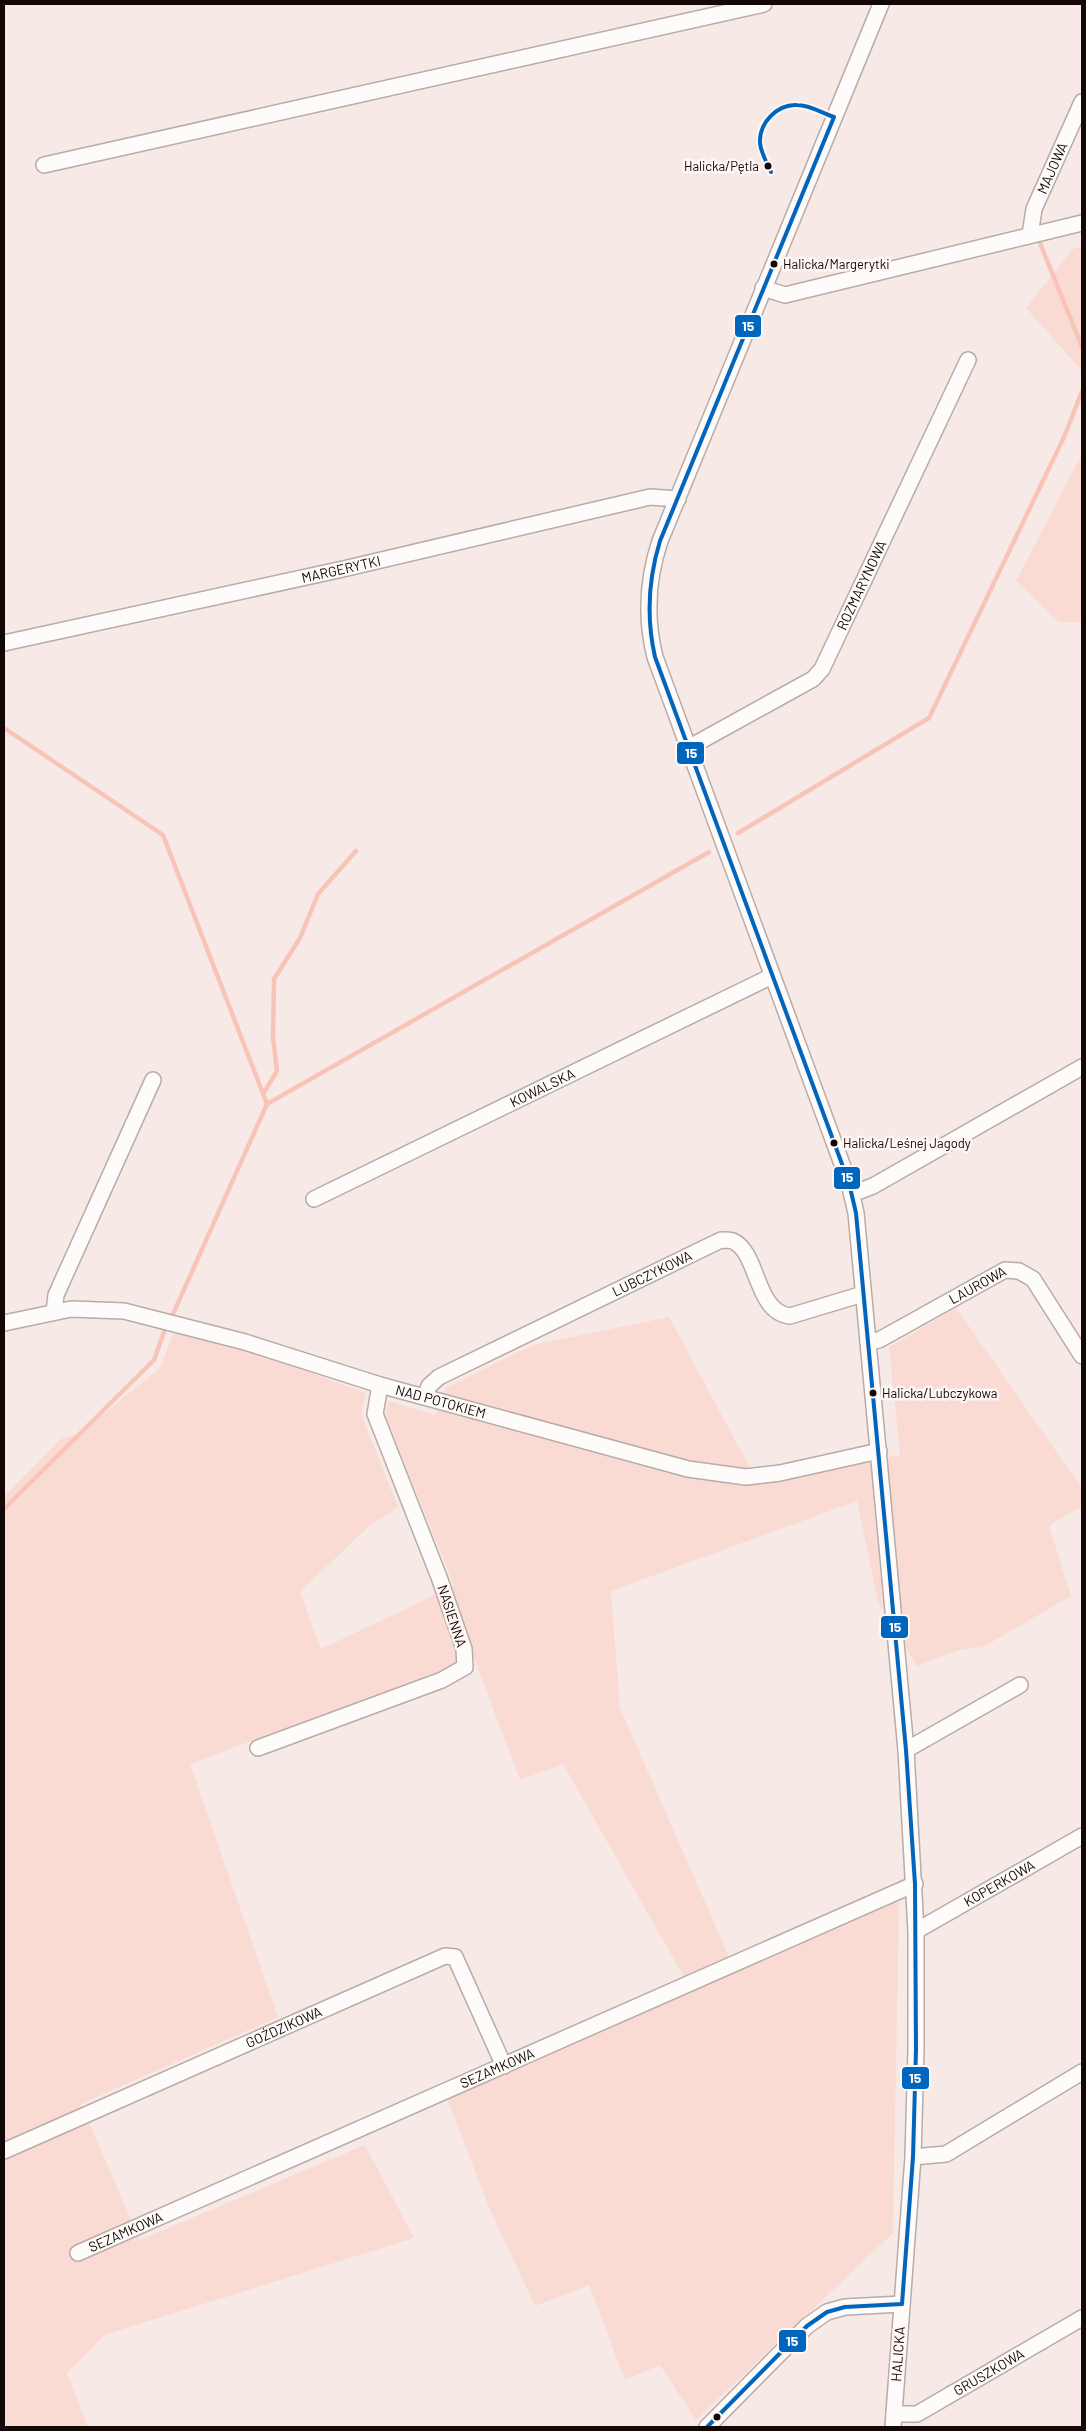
<svg xmlns="http://www.w3.org/2000/svg" width="1086" height="2431" viewBox="0 0 1086 2431" font-family="Barlow,sans-serif">
<style>
.green{fill:#fadbd4}
.lines{fill:none;stroke-linecap:round;stroke-linejoin:round}
.stream{stroke:#f9c4b8;stroke-width:4.5}
.minor-casing{stroke:#b8aba8;stroke-width:18}
.minor{stroke:#fefcfb;stroke-width:15}
.bus-1-casing{stroke:#fff7f5;stroke-width:8}
.bus-1{stroke:#0065bd;stroke-width:4}
.bus-dot{fill:#140806;stroke:#fff7f5;stroke-width:2}
.labels{text-anchor:middle;stroke-width:5;stroke-linejoin:round;paint-order:stroke}
.bus-label{font-size:13px;fill:#140806;stroke:#fff7f5;text-anchor:start}
.street-label{font-size:14px;fill:#140806;stroke:#fff7f5}
.line-badge{stroke:#fff7f5;stroke-width:2}
.badge-label{font-size:14px;text-anchor:middle;font-weight:bold;fill:#fff}
</style>
<rect width="100%" height="100%" fill="#f7e9e6"/>
<path class="green" d="M1082 246V371L1026 308 1073 249Z
M1082 454V622H1059L1016 581Z
M956 1308 1082 1488V1506L1049 1526 1071 1596 983 1647 959 1650 917 1666 878 1602 857 1501 611 1591 620 1708 729 1957 684 1977 563 1764 520 1780 474 1658 190 1764 278 2017 81 2104 140 2240 365 2145 414 2238 104 2335 67 2373 88 2427H4V1497L61 1439 79 1434 160 1368 174 1332 264 1356 366 1393 361 1414 398 1507 368 1527 300 1592 321 1649 454 1586 385 1415 389 1401 435 1415 446 1388 533 1345 669 1317 758 1483 900 1455 889 1347Z
M899 1900 893 2233 696 2420 660 2365 625 2380 589 2285 535 2306 491 2212 447 2099Z"/>
<g class="lines">
<path class="stream" d="M1040 243 1082 347
M4 728 163 835 267 1104
M738 833 929 718 1065 435 1082 391
M263 1094 277 1071 273 1037 274 979 300 938 318 894 356 851
M173 1314 267 1104 709 852
M4 1509 154 1360 164 1332"/>
<defs>
<g id="minor">
<path d="M881 4 660 541C647 580 645 617 655 657L849 1183 856 1213 906 1750 916 1931V2049L913 2157 893 2427"/>
<path d="M44 165 764 4"/>
<path id="s1" d="M1030 235 1034 209 1082 102"/>
<path d="M763 288 785 295 1082 223"/>
<path id="s2" d="M4 643 343 569 650 497 678 499"/>
<path id="s3" d="M688 748 813 679 822 669 968 360"/>
<path d="M852 1194 873 1186 1082 1067"/>
<path id="s4" d="M314 1199 772 976"/>
<path d="M54 1312 56 1295 153 1080"/>
<path id="s5" d="M4 1323 71 1309 124 1311 245 1342 380 1385 688 1469 746 1477 780 1473 879 1451"/>
<path id="s6" d="M868 1342 879 1340 1005 1270 1019 1271 1033 1279 1082 1356"/>
<path id="s7" d="M425 1397 429 1386 439 1377 721 1240C725 1240 730 1240 733 1241 759 1253 755 1312 790 1316L863 1294"/>
<path d="M258 1748 442 1680 465 1667 464 1649 439 1577 375 1414 380 1385"/>
<path d="M906 1750 1020 1685"/>
<path id="s8" d="M916 1931 1082 1836"/>
<path id="s9" d="M4 2151 445 1956 455 1957 504 2066"/>
<path d="M913 2157 946 2154 1082 2072"/>
<path id="s10" d="M78 2253 915 1884"/>
<path id="s11" d="M894 2414H917L1082 2318"/>
<path d="M707 2427 807 2326 827 2312 845 2307 902 2304"/>
</g>
</defs>
<use href="#minor" class="minor-casing"/>
<use href="#minor" class="minor"/>
<defs>
<path id="bus-1" d="M834 117 660 541C648 580 646 617 655 657L849 1183 856 1213 906 1750 915 1884 916 2049 913 2157 902 2304
M771 172C767 163 761 153 760 143 759 123 777 104 797 105 810 105 822 113 834 117
M707 2427 807 2326 827 2312 845 2307 902 2304"/>
</defs>
<use href="#bus-1" class="bus-1-casing"/>
<use href="#bus-1" class="bus-1"/>
</g>
<g class="bus-dot">
<circle cx="768" cy="166" r="4.5"/>
<circle cx="774" cy="264" r="4.5"/>
<circle cx="834" cy="1143" r="4.5"/>
<circle cx="873" cy="1393" r="4.5"/>
<circle cx="717" cy="2417" r="4.5"/>
</g>
<g class="labels">
<g class="bus-label">
<text x="759" y="171" text-anchor="end">Halicka/Pętla</text>
<text x="783" y="269">Halicka/Margerytki</text>
<text x="843" y="1148">Halicka/Leśnej Jagody</text>
<text x="882" y="1398">Halicka/Lubczykowa</text>
</g>
<g class="street-label">
<text dy="5" stroke="none"><textPath href="#s1" startOffset="71">MAJOWA</textPath></text>
<text dy="5" stroke="none"><textPath href="#s2" startOffset="345">MARGERYTKI</textPath></text>
<text dy="5" stroke="none"><textPath href="#s3" startOffset="249">ROZMARYNOWA</textPath></text>
<text dy="5" stroke="none"><textPath href="#s4" startOffset="254">KOWALSKA</textPath></text>
<text dy="5" stroke="none"><textPath href="#s7" startOffset="262">LUBCZYKOWA</textPath></text>
<text dy="5" stroke="none"><textPath href="#s6" startOffset="124">LAUROWA</textPath></text>
<text dy="5" stroke="none"><textPath href="#s5" startOffset="451">NAD POTOKIEM</textPath></text>
<text transform="translate(452 1616) rotate(72)" y="5">NASIENNA</text>
<text dy="5" stroke="none"><textPath href="#s8" startOffset="96">KOPERKOWA</textPath></text>
<text dy="5" stroke="none"><textPath href="#s9" startOffset="306">GOŹDZIKOWA</textPath></text>
<text dy="5" stroke="none"><textPath href="#s10" startOffset="458">SEZAMKOWA</textPath></text>
<text dy="5" stroke="none"><textPath href="#s10" startOffset="52">SEZAMKOWA</textPath></text>
<text transform="translate(898 2354) rotate(-86)" y="5">HALICKA</text>
<text dy="5" stroke="none"><textPath href="#s11" startOffset="106">GRUSZKOWA</textPath></text>
</g>
</g>
<g class="line-badge">
<rect x="734" y="314" width="28" height="24" rx="5" fill="#0065bd"/>
<rect x="676" y="741" width="29" height="24" rx="5" fill="#0065bd"/>
<rect x="833" y="1166" width="28" height="24" rx="5" fill="#0065bd"/>
<rect x="880" y="1615" width="29" height="24" rx="5" fill="#0065bd"/>
<rect x="901" y="2066" width="29" height="24" rx="5" fill="#0065bd"/>
<rect x="778" y="2329" width="29" height="24" rx="5" fill="#0065bd"/>
</g>
<g class="badge-label">
<text x="748" y="331">15</text>
<text x="691" y="758">15</text>
<text x="847" y="1182">15</text>
<text x="895" y="1632">15</text>
<text x="915" y="2083">15</text>
<text x="792" y="2346">15</text>
</g>
<rect width="1086" height="2431" fill="none" stroke="#140806" stroke-width="10"/>
</svg>
